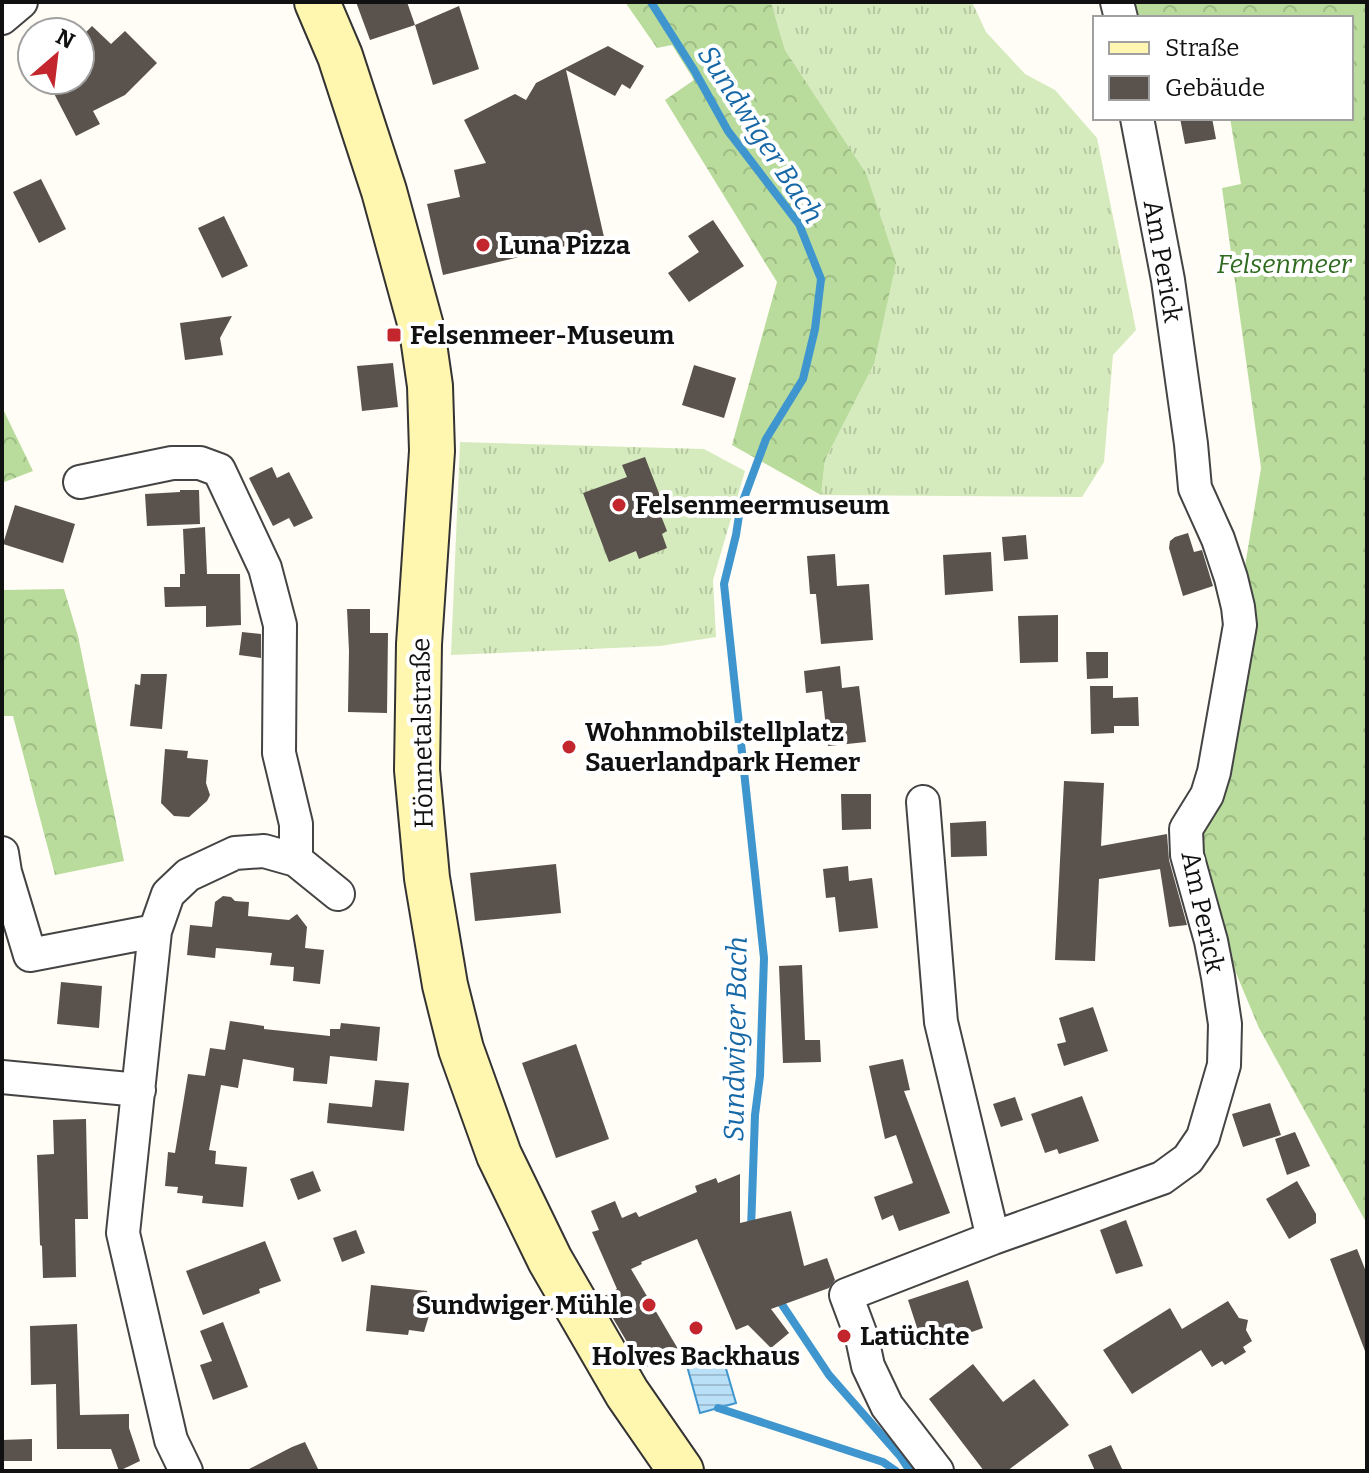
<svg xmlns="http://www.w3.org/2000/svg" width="1369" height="1473" viewBox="0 0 1369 1473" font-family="Bitter,serif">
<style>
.grass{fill:url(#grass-tufts)}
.forest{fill:url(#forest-crowns)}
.water{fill:url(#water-rules);stroke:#3f96cf;stroke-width:2}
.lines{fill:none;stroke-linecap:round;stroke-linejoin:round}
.stream{stroke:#3f96cf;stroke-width:8}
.building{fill:#5a524d}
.minor-casing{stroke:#444;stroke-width:36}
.secondary-casing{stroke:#333;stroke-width:48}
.minor{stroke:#fff;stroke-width:32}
.secondary{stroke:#fff6b0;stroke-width:44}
.poi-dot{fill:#c4262e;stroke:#fff;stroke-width:3}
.labels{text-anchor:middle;stroke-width:8;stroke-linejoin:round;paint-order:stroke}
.poi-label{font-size:26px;font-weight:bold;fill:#111;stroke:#fff;text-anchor:start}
.street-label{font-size:26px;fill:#111;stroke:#fff}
.park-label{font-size:26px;font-style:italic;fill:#2f6b1f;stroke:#fff}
.water-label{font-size:28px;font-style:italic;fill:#1768a6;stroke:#fff}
</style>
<defs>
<pattern id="grass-tufts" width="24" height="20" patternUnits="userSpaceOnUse" patternTransform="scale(2)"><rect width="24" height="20" fill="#d5ebbd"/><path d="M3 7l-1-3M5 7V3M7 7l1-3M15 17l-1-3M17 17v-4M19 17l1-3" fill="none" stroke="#b6c8a1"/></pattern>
<pattern id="forest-crowns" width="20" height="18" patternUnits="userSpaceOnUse" patternTransform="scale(2)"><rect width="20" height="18" fill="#b9dc9c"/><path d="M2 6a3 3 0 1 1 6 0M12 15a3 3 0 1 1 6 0" fill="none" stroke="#9ebc85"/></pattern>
<pattern id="water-rules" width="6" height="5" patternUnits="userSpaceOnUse" patternTransform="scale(2)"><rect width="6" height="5" fill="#b9e0f7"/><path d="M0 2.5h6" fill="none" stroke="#9ebfd3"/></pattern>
</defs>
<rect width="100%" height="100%" fill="#fffdf5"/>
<path class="grass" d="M771 2H972L986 32 1025 74 1055 90 1097 138 1136 330 1113 355 1104 462 1082 497 821 495 825 460 874 364 866 173 785 50Z
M460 442 704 449 745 471 713 580 716 637 660 646 451 655Z"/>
<path class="forest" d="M625 2H771L785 50 866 173 896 263 874 364 825 460 821 495 732 445 777 282 665 100 694 80 672 45 657 48Z
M1125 2H1367V1224L1259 1028 1223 942 1189 833 1213 791 1255 613 1242 585 1261 468 1222 188 1241 184 1230 118H1351V18H1128Z
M2 407 33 471 2 483Z
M64 589 78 636 124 861 55 875 13 716H2V590Z"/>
<path class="water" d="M720 1348 736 1403 700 1413 687 1366Z"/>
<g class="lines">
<path class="stream" d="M651 2 694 70 728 131 799 224 821 279 815 329 803 379 766 439 740 509 736 535 724 584 764 958 760 1076 755 1115 751 1229
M777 1297 829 1375 900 1456 910 1471
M718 1408 883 1462 896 1471"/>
</g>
<path class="building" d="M356 2H407L415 25 459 6 479 69 433 85 415 25 370 40Z
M92 26 111 44 125 31 157 63 125 95 93 111 100 124 76 136 47 80H80V38Z
M608 46 644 66 630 89 622 84 615 96 566 70 604 237 443 275 427 204 460 197 454 170 486 163 464 120 515 94 526 100 536 83Z
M1180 118H1212L1216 139 1185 144Z
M41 179 66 229 39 243 13 192Z
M224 216 248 266 222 278 198 228Z
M713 220 744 266 689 302 668 273 699 252 688 236Z
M232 316 220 338 223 355 185 360 180 323Z
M393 363 398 407 362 411 357 366Z
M694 365 736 378 724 418 682 405Z
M645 457 660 496 654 498 667 531 662 534 667 548 639 559 636 551 609 562 583 493 627 477 622 465Z
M272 467 277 478 289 472 313 518 294 527 289 518 273 526 249 478Z
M180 490H199L200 524 147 526 145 494 180 492Z
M15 505 75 524 63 563 3 544Z
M205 527 207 574H240L241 625 206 627V606L165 607 164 587H180V574H185L183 529Z
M1188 533 1194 552 1202 550 1213 586 1183 596 1169 548 1170 541 1175 537Z
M1026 535 1028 559 1004 561 1002 537Z
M991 552 993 591 945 595 943 555Z
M835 554 837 586 869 584 873 640 821 644 816 594H810L807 556Z
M347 609H370V633H388L387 713 348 712 349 651Z
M1058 615V662L1020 663 1018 616Z
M242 632 261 634V658L239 655Z
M1086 652H1108V678L1087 679Z
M840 666 842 688 859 686 866 742 828 746 822 691 806 693 804 671Z
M141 674H167L162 729 130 726 135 684 140 685Z
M1090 686H1113V698L1138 697 1139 726H1114V733L1091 734Z
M165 749 188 751 187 758 208 760 206 783 210 795 207 801 189 817 174 816 161 803Z
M1064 781 1104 783 1101 846 1167 834 1169 860 1187 925 1169 927 1160 869 1099 879 1095 961 1055 960Z
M841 794H871V829L842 830Z
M986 821 987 856 951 857 950 823Z
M556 864 561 913 475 921 470 873Z
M848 866 849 881 872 878 878 928 839 932 835 897 826 898 823 869Z
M223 896 231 897 235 901 249 902 248 916 289 920 297 914 307 927 305 948 324 950 320 984 293 981 294 967 270 965 272 953 216 948 215 958 187 955 190 925 212 927 215 902Z
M802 965 805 1040H820L821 1062 783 1063 779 966Z
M61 982 102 986 99 1028 57 1024Z
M1093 1007 1108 1051 1064 1066 1057 1044 1066 1042 1059 1018Z
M230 1021 264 1026V1029L330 1036V1029H340L341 1023 380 1027 377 1061 330 1056 327 1084 293 1081 294 1068 243 1059 238 1088 221 1085 209 1150 216 1151 215 1164 247 1167 243 1207 202 1203 203 1196 177 1193 178 1187 165 1186 168 1152 175 1153 188 1074 205 1076 210 1048 225 1050Z
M576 1044 609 1139 556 1158 522 1063Z
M903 1059 910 1090 904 1091 950 1213 899 1231 893 1215 882 1220 874 1197 913 1183 896 1135 885 1139 869 1066Z
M375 1080 409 1083 404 1131 327 1123 329 1103 372 1107Z
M1082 1096 1099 1141 1059 1154 1057 1149 1045 1153 1031 1114Z
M1015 1097 1023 1120 1001 1127 993 1104Z
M1270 1103 1281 1135 1243 1147 1232 1114Z
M86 1119 88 1219H75L76 1277 43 1278 42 1246 40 1245 37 1155 54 1154 53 1120Z
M1295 1132 1310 1166 1287 1175 1275 1139Z
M313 1171 321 1191 298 1200 290 1179Z
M740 1174V1223L791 1211 804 1266 827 1258 835 1280 829 1288 771 1309 789 1333 771 1348 748 1325 736 1330 697 1239 641 1262 642 1264 631 1269 678 1349 643 1369 601 1298 617 1289 592 1232 599 1230 591 1211 615 1201 622 1218 636 1212 639 1217 697 1192 695 1186 716 1178 718 1183Z
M1297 1181 1316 1214V1223L1289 1239 1266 1199Z
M1126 1220 1143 1266 1116 1274 1100 1230Z
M356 1230 365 1253 342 1262 333 1238Z
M265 1241 281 1281 259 1289 260 1293 203 1315 186 1271Z
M1357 1249 1367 1274V1350L1365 1351 1330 1259Z
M968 1280 983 1328 924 1349 908 1300Z
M371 1285 427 1291 431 1309 424 1332 409 1330 408 1335 366 1331Z
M1228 1301 1239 1318 1248 1320 1246 1330 1252 1341 1243 1347 1246 1352 1225 1365 1222 1361 1212 1367 1201 1350 1132 1394 1103 1350 1170 1308 1182 1329Z
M223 1322 248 1387 213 1400 200 1365 212 1361 200 1331Z
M77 1324 80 1415 129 1414V1428L140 1461 119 1471 111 1449H57L56 1384 31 1385 30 1326Z
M973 1364 1003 1402 1034 1379 1069 1425 1007 1471H984L929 1399Z
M32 1439V1461H2V1440Z
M305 1442 319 1471H245L292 1447Z
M1111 1445 1123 1471H1095L1088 1455Z"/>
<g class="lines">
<defs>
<path id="minor" d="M1117 2 1121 18
M2 18 21 2
M80 482 172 463H200L219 470 265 568 280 625 279 753 296 824V860
M923 802 941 1022 993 1238
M2 853 5 872 30 955 155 931
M2 1077 139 1090
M186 1471 171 1440 123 1233 155 931 168 894 188 875 235 853 264 851 296 860 338 894
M937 1471 887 1406 868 1366 862 1338 846 1295 993 1238 1162 1178 1188 1159 1203 1137 1224 1065 1225 1024 1218 977 1211 941 1187 855 1186 829 1207 795 1214 772 1240 625 1238 607 1231 578 1218 539 1195 488 1191 444 1168 280 1137 118"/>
<path id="secondary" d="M317 2 340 56 384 191 422 330 430 386 432 451 419 644 417 770 427 878 445 985 461 1049 499 1155 550 1260 627 1393 681 1471"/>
</defs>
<use href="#minor" class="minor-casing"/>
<use href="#secondary" class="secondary-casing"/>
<use href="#minor" class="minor"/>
<use href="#secondary" class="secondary"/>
</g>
<g class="poi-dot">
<circle cx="483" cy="245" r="8"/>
<rect x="386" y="327" width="16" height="16" rx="4"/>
<circle cx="619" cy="505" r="8"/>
<circle cx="569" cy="747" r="8"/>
<circle cx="649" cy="1305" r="8"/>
<circle cx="696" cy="1328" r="8"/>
<circle cx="844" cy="1336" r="8"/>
</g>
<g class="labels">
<g class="poi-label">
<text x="499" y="254">Luna Pizza</text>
<text x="410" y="344">Felsenmeer-Museum</text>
<text x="635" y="514">Felsenmeermuseum</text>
<text x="585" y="741">Wohnmobilstellplatz<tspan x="585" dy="30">Sauerlandpark Hemer</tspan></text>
<text x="633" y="1314" text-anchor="end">Sundwiger Mühle</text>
<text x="860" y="1345">Latüchte</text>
<text x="696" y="1365" text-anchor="middle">Holves Backhaus</text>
</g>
<g class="street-label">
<text transform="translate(1163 261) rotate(80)" y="9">Am Perick</text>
<text transform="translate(422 733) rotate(-91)" y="9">Hönnetalstraße</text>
<text transform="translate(1203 912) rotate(78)" y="9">Am Perick</text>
</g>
<g class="park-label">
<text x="1284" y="273">Felsenmeer</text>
</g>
<g class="water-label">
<text transform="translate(761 134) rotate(57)" y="10">Sundwiger Bach</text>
<text transform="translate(735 1039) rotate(-89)" y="10">Sundwiger Bach</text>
</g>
</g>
<rect width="1369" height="1473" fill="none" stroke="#111111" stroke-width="8"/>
<rect x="1093" y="16" width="260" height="104" fill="#ffffff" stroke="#a0a0a0" stroke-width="2"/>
<rect x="1109" y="42" width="40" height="12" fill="#fff6b0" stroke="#a0a0a0" stroke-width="2"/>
<text x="1165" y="56" font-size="24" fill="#111111">Straße</text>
<rect x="1109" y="76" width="40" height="24" fill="#5a524d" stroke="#a0a0a0" stroke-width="2"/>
<text x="1165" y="96" font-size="24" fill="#111111">Gebäude</text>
<g transform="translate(56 56) rotate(28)"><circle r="38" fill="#ffffff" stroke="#a0a0a0" stroke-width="2"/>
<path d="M0-6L14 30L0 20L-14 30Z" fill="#c4262e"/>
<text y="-12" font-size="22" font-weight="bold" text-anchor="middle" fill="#111111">N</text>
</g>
</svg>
